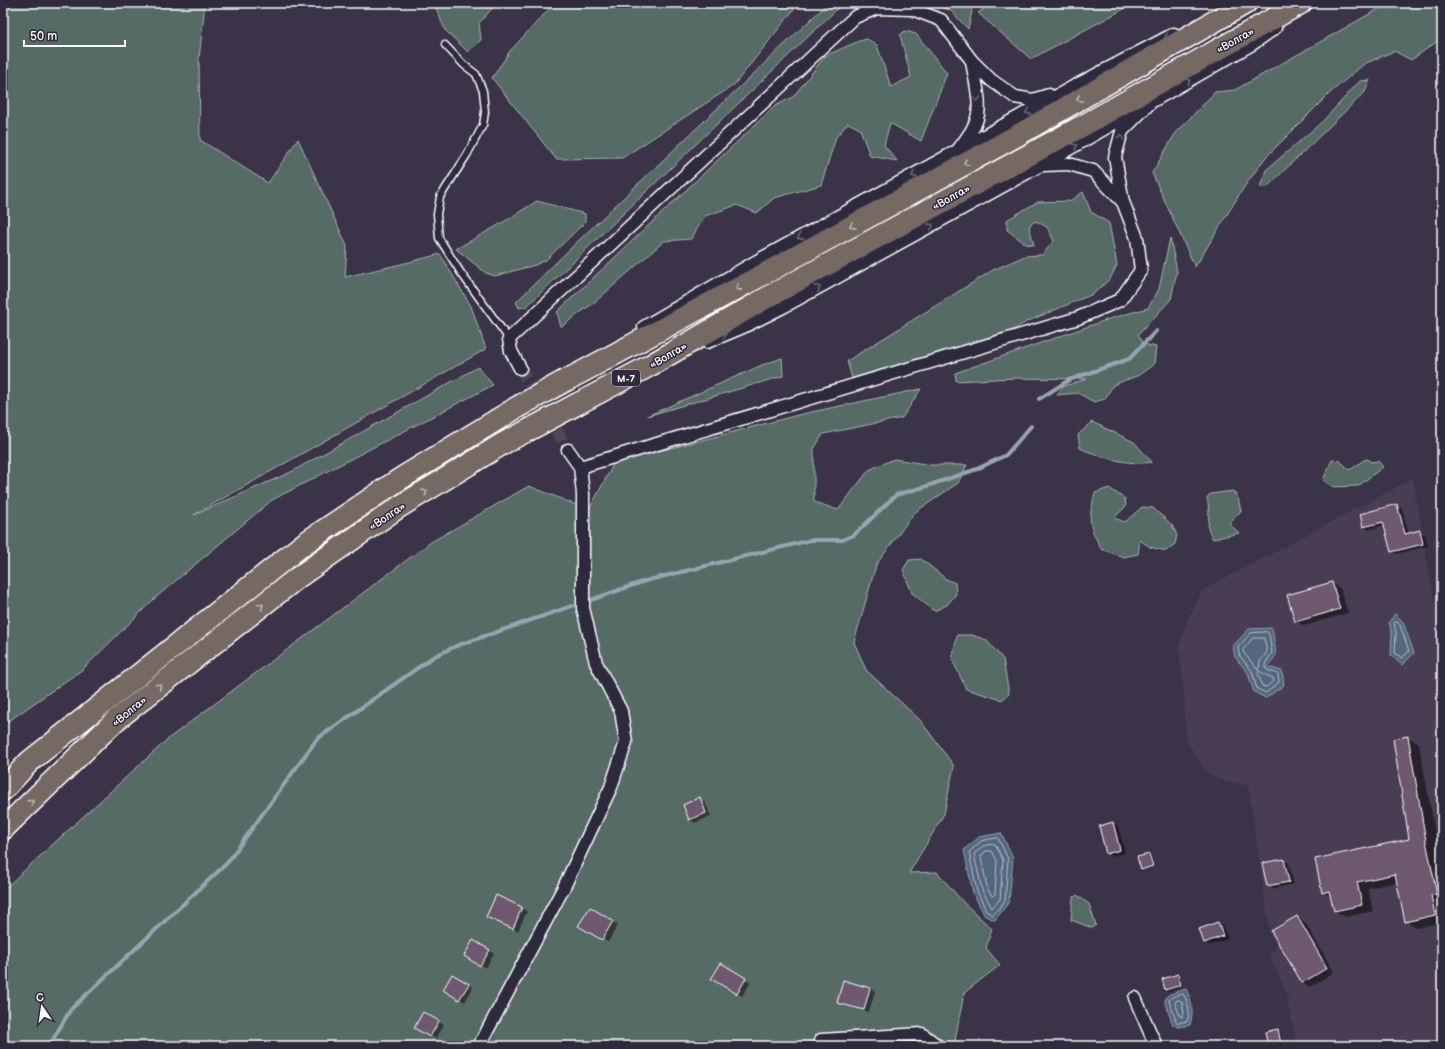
<svg xmlns="http://www.w3.org/2000/svg" width="1445" height="1049" viewBox="0 0 1445 1049" font-family="'Balsamiq Sans',sans-serif">
<style>
.built{fill:#4a3e53}
.green{fill:#566b66;stroke:#aab5b2}
.water{fill:#52677d;stroke:#97a4b1}
.shadow{fill:#0007}
.lines{fill:none;stroke-linecap:round;stroke-linejoin:round}
.shore{stroke:#bac2cb;stroke-width:1}
.stream{stroke:#97a4b1;stroke-width:4}
.building{fill:#6d5970;stroke:#fff}
.street-tunnel{stroke:#4f4759;stroke-width:12;stroke-dasharray:12 6;stroke-linecap:butt}
.lane-casing{stroke:#fff;stroke-width:9}
.street-casing{stroke:#fff;stroke-width:15}
.highway-casing{stroke:#fff;stroke-width:24}
.lane{stroke:#2f2a3d;stroke-width:6}
.street{stroke:#2f2a3d;stroke-width:12}
.highway{stroke:#766964;stroke-width:21}
.highway-bridge-casing{stroke:#fff;stroke-width:24;stroke-linecap:butt}
.highway-bridge{stroke:#766964;stroke-width:21}
.oneway{stroke:#6d6a77}
.oneway2{stroke:#c1bcb9}
.labels{text-anchor:middle;stroke-width:3;stroke-linejoin:round;paint-order:stroke}
.shield{fill:#2f2a3d;stroke:#c1bfc5;stroke-width:1}
.shield-label{font-size:10px;font-weight:bold;fill:#fff}
.street-label{font-size:11px;fill:#fff;stroke:#2f2a3d}
</style>
<rect width="100%" height="100%" fill="#3b3347"/>
<filter id="ink" filterUnits="userSpaceOnUse"><feTurbulence type="fractalNoise" baseFrequency=".025" numOctaves="2"/><feDisplacementMap in="SourceGraphic" scale="8" xChannelSelector="R" yChannelSelector="G"/><feConvolveMatrix kernelMatrix="1 2 1 2 8 2 1 2 1" color-interpolation-filters="sRGB"/></filter>
<g filter="url(#ink)">
<path class="built" d="M1413 478 1442 646V1046H1297L1285 990 1269 955 1277 948 1270 934 1248 785 1227 782 1218 779 1206 772 1188 743 1184 721 1185 700 1179 648 1187 621 1203 590Z"/>
<path class="green" d="M3 3H205L199 59 200 140 268 183 298 139 347 246 345 277 410 262 440 254 471 306 486 349 194 515 291 472 478 367 493 385 272 500 154 599 83 669 3 725Z
M434 3H497L479 23 481 40 468 52 445 30Z
M549 3H799L734 85 622 158 556 159 492 78 510 51 551 7Z
M828 3H837L838 8 527 306 519 308 516 302 575 244Z
M924 3H968L972 11 968 29 950 10Z
M992 3H1135L1031 59 978 13Z
M1389 3H1442V38L1411 60 1394 51 1364 64 1331 92 1265 158 1244 187 1195 267 1152 173 1175 134 1215 92 1235 90Z
M905 31 916 34 947 73 921 141 890 123 884 145 897 161 870 156 860 129 848 123 836 137 821 185 774 198 757 213 737 205 705 216 691 239 664 241 596 301 561 327 557 312 775 106 793 97 825 56 859 41 867 39 877 45 891 87 911 77 900 35Z
M1370 80 1365 92 1267 187H1260L1266 170 1322 122 1360 81Z
M1083 192 1091 212 1109 223 1117 265 1110 279 1093 294 1026 322 1013 330 852 378 847 361 993 270 1025 256 1042 255 1054 241 1047 227 1035 221 1029 226 1034 245 1026 244 1007 230V220L1037 202 1070 201Z
M537 201 585 214V222L546 260 535 265 495 276 486 273 456 249 502 223Z
M1170 238 1177 271 1171 299 1138 335 1144 344 1156 347 1154 364 1139 375 1113 385 1105 399 1094 402 1078 393 1056 395 1064 386 1087 379 1015 378 956 381 955 373 1112 318 1148 308 1159 289Z
M782 358 783 376 647 416 762 365Z
M921 389 902 418 823 434 814 449V502L838 510 869 470 894 459 931 465H967L958 483 914 513 876 565 854 642 866 670 920 720 954 766 944 814 909 873 937 872 963 902 992 929 986 948 1000 965 964 993 954 1046H3V890L169 738 431 542 529 486 589 510 614 463 802 414Z
M1092 422 1134 442 1152 462C1130 466 1100 457 1080 448L1078 435Z
M1368 459 1371 462 1378 461 1383 467 1358 486 1333 487 1323 480 1332 460 1340 461 1350 470 1364 460Z
M1109 488 1125 499 1126 506 1114 518 1125 522 1142 507 1153 508 1172 525 1177 535 1175 544 1166 551 1150 547 1140 540 1138 554 1123 557 1101 549C1088 522 1088 522 1095 493Z
M1233 491 1238 498 1241 511 1229 523 1239 533 1213 539 1208 529 1209 510 1207 497 1211 494Z
M921 559 946 579 955 583 956 594 947 605 934 611 912 593 903 570 909 560Z
M957 635H972L986 640 1003 659 1009 694 1002 700 966 689 952 659Z
M1077 895 1089 904 1096 925 1092 928 1071 920 1073 898Z"/>
<path class="water" d="M1395 614 1403 622 1414 653 1402 665 1391 655 1392 633 1389 622Z
M1272 628 1276 655 1268 667 1282 671 1284 685 1266 698 1254 692 1248 673 1235 657 1233 646 1249 629Z
M1001 833 1013 858 1009 902 995 920 985 916 973 893 964 850 979 837Z
M1186 989C1192 1001 1194 1012 1190 1025L1178 1027 1173 1025 1165 1003V998L1170 994Z"/>
<path class="shadow" d="M1397 505 1402 508 1409 534 1419 532 1425 535 1428 546 1397 554 1392 551 1385 525 1369 530 1364 527Z
M1332 583 1340 588 1348 613 1304 626 1296 621Z
M1408 737 1419 743 1442 872V922L1417 928 1406 921 1398 882 1368 888 1373 911 1346 917 1335 911 1331 897 1323 892 1410 840Z
M700 799 705 802 711 816 695 823 690 820Z
M1112 823 1118 826 1125 853 1112 856 1107 853Z
M1149 855 1151 856 1155 867 1144 870 1142 869Z
M1284 860 1289 863 1294 884 1273 889 1268 886Z
M496 897 527 911 518 931 493 919Z
M590 908 618 925 608 942 580 926Z
M1297 917 1305 922 1334 972 1310 987 1302 982Z
M1218 923 1223 926 1228 939 1210 945 1205 942Z
M474 942 494 953 486 968 465 956Z
M721 964 751 982 742 996 713 979Z
M453 975 473 987 465 1002 444 990Z
M1178 975 1180 976 1183 986 1169 991 1166 990Z
M870 988 875 991 869 1012 843 1005 838 1002Z
M423 1013 444 1025 436 1039 415 1027Z
M1278 1030 1280 1031 1283 1045 1269 1046Z"/>
<g class="lines">
<path class="shore" d="M1395 622H1397L1400 625 1409 651 1402 658 1395 653 1396 633 1394 623Z
M1267 632 1269 634 1272 653 1265 664V667L1267 670 1278 674 1279 682 1266 693 1257 689 1252 671 1239 655 1238 647 1251 633Z
M1253 638H1264L1267 652 1260 662 1259 668 1258 670 1244 653 1243 650Z
M1259 671 1266 675 1273 678 1274 681 1266 687 1262 686 1258 673Z
M998 838 1008 859 1005 901 993 915 987 912 977 891 969 852 981 841Z
M995 844 1003 860 1000 899 992 908 982 890 974 854 983 846Z
M986 851H992L997 861 995 894 993 896 991 895 987 888 981 857Z
M1182 994 1184 995C1188 1003 1191 1013 1187 1021L1178 1023 1176 1021 1169 1000 1172 997Z
M1180 1000 1182 1002 1184 1014 1182 1017 1180 1016 1175 1003 1176 1001Z"/>
<path class="stream" d="M1039 399 1069 380 1129 359 1156 331
M588 601 645 581 811 540H842L854 535 896 495 924 487 977 469 1006 455 1031 426
M49 1046 71 1009 227 863 317 739 433 657 456 646 572 606"/>
</g>
<path class="building" d="M1397 504 1405 534 1420 530 1423 544 1391 552 1383 522 1363 527 1360 514Z
M1332 582 1340 609 1295 622 1287 595Z
M1408 736 1426 841 1437 894 1431 895 1435 915 1405 922 1395 874 1357 882 1362 905 1334 911 1329 891 1322 893 1315 859 1409 839 1393 739Z
M700 797 706 813 689 820 683 805Z
M1113 822 1120 850 1106 854 1099 826Z
M1149 854 1153 866 1141 870 1137 857Z
M1284 859 1289 882 1267 886 1262 863Z
M496 895 522 907 513 929 486 917Z
M590 907 613 921 602 940 578 926Z
M1297 916 1327 968 1302 983 1271 931Z
M1218 922 1223 936 1204 943 1199 929Z
M473 940 490 950 480 966 464 956Z
M721 963 746 978 737 994 711 979Z
M452 974 469 984 459 1000 443 990Z
M1178 974 1181 985 1165 990 1162 979Z
M843 980 870 988 864 1010 837 1003Z
M423 1012 439 1021 430 1037 414 1028Z
M1278 1029 1281 1044 1268 1046 1265 1032Z"/>
<g class="lines">
<path class="street-tunnel" d="M520 368 568 450"/>
<defs>
<path id="lane" d="M445 45 464 65 476 74 483 91 485 112 483 125 467 155 440 197 437 214 439 238 461 273 509 339"/>
<path id="street" d="M958 150C966 139 976 127 978 114 981 99 974 76 972 61
M1043 165 1069 164 1093 171 1123 202
M644 327 757 261 1073 87 1174 34
M707 342 743 327 783 307 1041 165 1252 44 1275 28
M520 368 511 351 509 339 855 17 877 8 912 9 941 20 972 61 991 80 1015 97 1033 100 1049 95
M568 450 580 467 1078 318 1120 300 1141 270 1137 238 1123 202 1115 157 1122 131 1150 103
M1135 998 1156 1046
M821 1040 922 1034 938 1046
M479 1046 564 887 611 787 626 742 621 711 596 663 583 608V494L580 467"/>
<path id="highway" d="M3 790 29 762 305 543 400 479 526 402 764 274 1018 135 1246 3
M3 829 116 720 297 578 399 507 504 443 649 366 775 293 1086 124 1301 3"/>
</defs>
<use href="#lane" class="lane-casing"/>
<use href="#street" class="street-casing"/>
<use href="#highway" class="highway-casing"/>
<use href="#lane" class="lane"/>
<use href="#street" class="street"/>
<use href="#highway" class="highway"/>
<defs>
<path id="highway-bridge" d="M514 409 566 380
M525 432 579 403"/>
</defs>
<use href="#highway-bridge" class="highway-bridge-casing"/>
<use href="#highway-bridge" class="highway-bridge"/>
</g>
<defs><path id="oneway-chevron" d="M-2-3.5L2.5 0L-2 3.5" fill="none" stroke-width="1.6" stroke-linecap="round" stroke-linejoin="round"/></defs>
<g class="oneway">
<use href="#oneway-chevron" transform="translate(1167 37) rotate(155)"/>
<use href="#oneway-chevron" transform="translate(1188 81) rotate(-30)"/>
<use href="#oneway-chevron" transform="translate(977 99) rotate(88)"/>
<use href="#oneway-chevron" transform="translate(1028 112) rotate(151)"/>
<use href="#oneway-chevron" transform="translate(1121 137) rotate(-72)"/>
<use href="#oneway-chevron" transform="translate(1075 146) rotate(-30)"/>
<use href="#oneway-chevron" transform="translate(914 175) rotate(151)"/>
<use href="#oneway-chevron" transform="translate(931 226) rotate(-29)"/>
<use href="#oneway-chevron" transform="translate(800 237) rotate(151)"/>
<use href="#oneway-chevron" transform="translate(818 288) rotate(-29)"/>
<use href="#oneway-chevron" transform="translate(724 335) rotate(-22)"/>
</g>
<g class="oneway2">
<use href="#oneway-chevron" transform="translate(1079 99) rotate(150)"/>
<use href="#oneway-chevron" transform="translate(966 163) rotate(151)"/>
<use href="#oneway-chevron" transform="translate(852 226) rotate(151)"/>
<use href="#oneway-chevron" transform="translate(738 288) rotate(152)"/>
<use href="#oneway-chevron" transform="translate(425 492) rotate(-31)"/>
<use href="#oneway-chevron" transform="translate(261 606) rotate(-38)"/>
<use href="#oneway-chevron" transform="translate(159 686) rotate(-38)"/>
<use href="#oneway-chevron" transform="translate(31 802) rotate(-44)"/>
</g>
</g>
<g class="labels">
<rect class="shield" x="612" y="370" width="28" height="16" rx="3"/>
<g class="shield-label">
<text x="626" y="382">М-7</text>
</g>
<g class="street-label">
<text transform="translate(1235 40) rotate(-29)" y="4">«Волга»</text>
<text transform="translate(951 197) rotate(-29)" y="4">«Волга»</text>
<text transform="translate(668 355) rotate(-30)" y="4">«Волга»</text>
<text transform="translate(387 516) rotate(-34)" y="4">«Волга»</text>
<text transform="translate(129 711) rotate(-39)" y="4">«Волга»</text>
</g>
</g>
<rect width="1445" height="1049" fill="none" stroke="#2f2a3d" stroke-width="16"/>
<rect x="8" y="8" width="1429" height="1033" fill="none" stroke="#fff" stroke-width="1.5" filter="url(#ink)"/>
<g transform="translate(42 1007) rotate(347)" stroke="#2f2a3d" stroke-width="3" paint-order="stroke">
<path d="M0-3L7 15L0 10L-7 15Z" fill="#ffffff"/>
<text y="-6" font-size="11" font-weight="bold" text-anchor="middle" fill="#ffffff">С</text>
</g>
<path d="M24 40v6h101v-6" fill="none" stroke="#ffffff" stroke-width="2"/>
<text x="30" y="40" font-size="12" fill="#ffffff" stroke="#2f2a3d" stroke-width="3" paint-order="stroke">50 m</text>
</svg>
